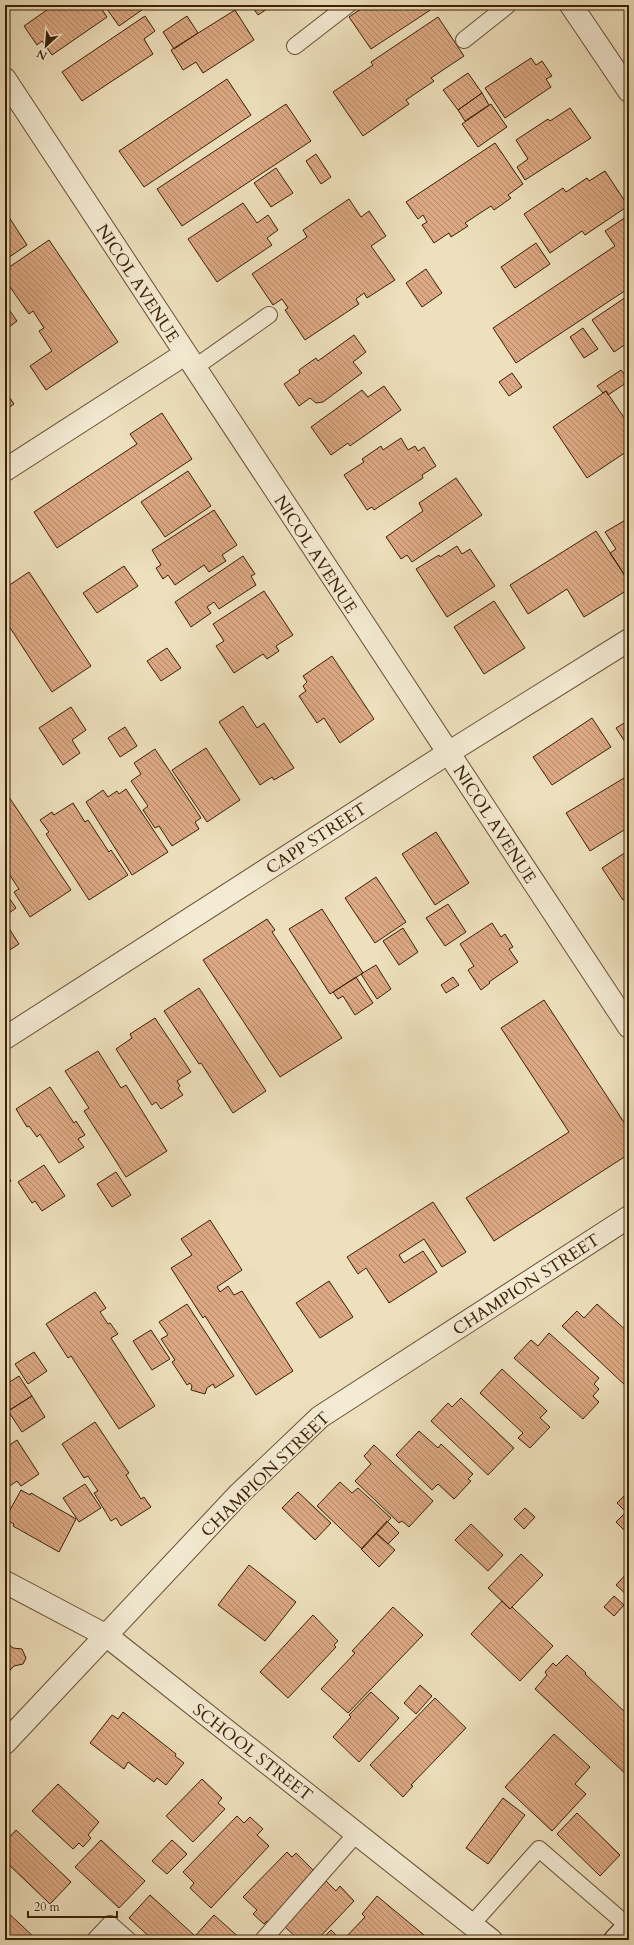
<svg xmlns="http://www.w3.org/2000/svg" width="634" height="1945" viewBox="0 0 634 1945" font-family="Cardo,serif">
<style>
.building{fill:url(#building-back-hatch);stroke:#3b2005}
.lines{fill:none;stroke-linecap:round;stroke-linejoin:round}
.service-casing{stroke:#685033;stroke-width:18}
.minor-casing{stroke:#685033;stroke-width:24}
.tertiary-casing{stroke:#685033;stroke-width:24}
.secondary-casing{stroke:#3b2005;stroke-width:24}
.service{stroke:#f4ebd4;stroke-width:16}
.minor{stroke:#f4ebd4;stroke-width:22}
.tertiary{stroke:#f4ebd4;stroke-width:22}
.secondary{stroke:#f4ebd4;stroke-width:22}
.labels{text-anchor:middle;stroke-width:3.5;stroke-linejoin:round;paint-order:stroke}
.street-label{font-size:17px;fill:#3b2005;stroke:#f4ebd4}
</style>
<defs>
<pattern id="building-back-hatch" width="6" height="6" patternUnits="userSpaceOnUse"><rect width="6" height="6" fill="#dca984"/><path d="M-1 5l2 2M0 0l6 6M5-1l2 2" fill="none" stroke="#b4896a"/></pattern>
</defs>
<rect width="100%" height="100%" fill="#eee0bd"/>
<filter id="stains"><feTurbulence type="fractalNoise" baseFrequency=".005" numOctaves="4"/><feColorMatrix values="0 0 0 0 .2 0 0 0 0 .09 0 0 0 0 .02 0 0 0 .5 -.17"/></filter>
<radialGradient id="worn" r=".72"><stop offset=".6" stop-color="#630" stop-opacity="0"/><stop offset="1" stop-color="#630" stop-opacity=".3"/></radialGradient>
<path class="building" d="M54 5H99L107 17 52 55 42 41 37 45 24 26Z
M104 5H149L119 26Z
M251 5H273L258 15Z
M275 5H287L279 10Z
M367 5H438L371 49 349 17Z
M235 10 254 40 203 73 196 62 183 70 171 50Z
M145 16 155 31 144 39 153 54 82 101 62 72Z
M187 16 198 33 174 49 163 32Z
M438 17 464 56 431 78 434 81 406 100 409 104 363 136 333 92 373 65 371 62Z
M531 58 536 65 542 61 552 76 546 79 551 87 505 118 485 88Z
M468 73 482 93 458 110 443 90Z
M227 79 251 115 144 187 119 151Z
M482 93 489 105 465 121 458 110Z
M286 104 311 141 182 226 157 189Z
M491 104 507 127 478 147 462 124Z
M570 108 591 138 525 180 517 167 528 159 516 140 548 119 550 121Z
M495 143 523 184 508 195 511 198 494 210 491 206 465 223 468 226 451 237 449 233 434 243 422 225 427 222 423 215 418 219 406 202Z
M316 154 331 177 321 184 306 161Z
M276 168 293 193 271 207 254 183Z
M605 171 628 206 585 235 582 231 550 253 524 214 563 188 566 192 587 178 589 181Z
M349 199 361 217 369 211 386 236 371 246 395 280 367 298 364 293 356 299 359 304 305 340 285 310 288 308 282 299 273 305 252 274 307 237 303 230Z
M243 203 257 223 268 215 278 230 267 238 272 245 217 282 188 239Z
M5 211 27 245 5 260Z
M629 215V288L516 363 493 328 615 246 605 231Z
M49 240 118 342 46 390 30 366 52 351 39 331 44 328 33 311 29 314 5 280V270Z
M536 243 550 264 515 288 501 267Z
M426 269 442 293 422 307 406 283Z
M629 295V342L614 352 592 320Z
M5 304 17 321 5 330Z
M583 328 598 349 584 358 570 337Z
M354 335 366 352 353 362 362 373 323 402 316 403 310 398 299 406 284 384 300 373 299 370 316 358 318 361Z
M621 370 629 381 608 395 606 391 603 393 597 386Z
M512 373 522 387 509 396 499 382Z
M384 386 401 410 350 446 348 443 331 455 311 427 362 390 368 397Z
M5 391 14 404 5 410Z
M606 391 629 425V450L587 478 553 427Z
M162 413 192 459 57 548 34 512 137 444 130 434Z
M401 438 408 450 415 446 418 451 424 447 436 466 422 475 423 478 374 510 372 507 367 510 344 475 364 462 362 459 381 446 383 450Z
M188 471 211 506 165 537 141 502Z
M456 478 482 515 412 562 407 555 401 559 386 537 423 511 419 503Z
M214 510 237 545 222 555 226 561 209 572 204 565 175 585 168 575 163 579 156 568 161 565 152 550Z
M629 518V582L610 553 616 549 605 532Z
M596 531 629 582V589L584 617 567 589 528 614 510 585Z
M457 546 462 554 470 549 495 586 447 617 416 569 439 555 440 557Z
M243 556 255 574 251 576 256 585 219 609 214 602 207 607 211 613 191 627 175 602Z
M124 566 138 586 97 613 83 593Z
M29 572 91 666 52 692 5 620V588Z
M264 591 293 635 276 646 279 651 267 659 263 654 234 673 216 646 224 641 213 624Z
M494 601 525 648 484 674 454 627Z
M167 648 181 668 161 681 147 661Z
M332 656 374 719 340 743 324 718 317 723 299 696 306 691 303 686 307 682 303 676Z
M629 689V699L625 692Z
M243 706 257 728 264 723 294 768 274 780 272 777 260 785 219 722Z
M71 707 86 730 72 740 80 753 63 765 39 728Z
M592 718 611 747 552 785 533 757Z
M629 720V748L616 728Z
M125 727 137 746 120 757 108 738Z
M206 748 240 800 207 822 172 770Z
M155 749 201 818 195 822 199 829 172 846 159 826 155 828 143 810 148 806 131 781 141 774 134 763Z
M629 775V827L590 851 566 813Z
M126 789 168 852 132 875 86 802 103 790 108 797 117 791 119 794Z
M7 794 71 890 30 917 14 892 19 889 5 868V795Z
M73 803 85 822 88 820 109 852 111 850 128 875 89 900 46 834 49 832 40 820 52 812 54 815Z
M436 832 469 883 435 905 402 854Z
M629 850V896L623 900 602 868Z
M376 877 406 922 375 943 345 898Z
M5 892 16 908 5 916Z
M448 904 466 932 445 946 426 918Z
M322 909 363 973 330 994 289 929Z
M267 919 275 930 272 932 342 1038 280 1077 203 960Z
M5 922 19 944 5 953Z
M492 923 501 937 505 934 513 947 509 949 518 962 489 982 490 983 481 990 468 970 474 966 460 944Z
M403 928 418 952 399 965 383 941Z
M376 965 391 989 377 999 361 974Z
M356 977 373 1003 355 1015 343 996 338 999 333 992Z
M453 977 459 985 446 993 441 985Z
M199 988 266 1091 233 1113 201 1063 199 1064 164 1011Z
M544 1000 629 1130V1154L494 1241 466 1198 569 1132 501 1028Z
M155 1018 191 1072 177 1081 180 1086 178 1088 183 1095 161 1109 156 1102 152 1105 116 1049 132 1038 130 1034Z
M98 1051 121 1088 126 1085 167 1151 126 1177 84 1111 89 1108 65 1071Z
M50 1087 74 1123 76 1121 85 1135 78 1139 84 1147 59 1163 40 1134 37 1137 29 1126 27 1127 16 1109Z
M44 1165 65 1196 42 1211 35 1201 32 1203 18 1182Z
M5 1171 11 1181 5 1185Z
M116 1172 131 1195 112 1207 97 1184Z
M433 1202 466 1252 442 1267 424 1239 399 1255 404 1263 423 1251 437 1272 389 1303 366 1268 358 1274 347 1257Z
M210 1220 242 1270 217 1287 220 1292 228 1286 234 1295 242 1291 293 1371 256 1395 205 1316 203 1318 171 1268 192 1255 181 1239Z
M329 1281 353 1317 320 1338 296 1303Z
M95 1292 106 1308 100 1312 108 1324 110 1323 118 1334 111 1338 155 1406 119 1429 71 1356 68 1358 46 1324Z
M187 1304 234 1376 215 1388 213 1384 207 1388 205 1394 191 1390 192 1386 190 1383 187 1385 172 1362 175 1360 161 1339 168 1335 159 1322Z
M597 1304 629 1333V1385L627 1387 562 1326 577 1311 584 1318Z
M151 1330 170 1359 152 1370 133 1341Z
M549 1333 599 1378 594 1384 599 1389 593 1396 599 1402 583 1419 514 1358 531 1340 538 1346Z
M34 1352 47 1371 28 1384 15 1364Z
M502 1369 547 1411 540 1418 550 1427 530 1448 518 1438 523 1433 480 1393Z
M19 1376 32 1396 5 1413V1385Z
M32 1396 45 1417 22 1432 8 1411Z
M461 1398 514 1448 488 1475 431 1421 448 1403 452 1407Z
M95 1422 129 1473 126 1475 141 1499 144 1497 151 1507 121 1526 116 1518 111 1521 94 1493 98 1491 88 1476 84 1478 62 1444Z
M419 1431 438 1448 441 1444 473 1474 468 1479 471 1481 454 1499 438 1484 432 1490 396 1455Z
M17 1440 39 1474 21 1486 17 1481 5 1489V1448Z
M374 1445 433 1501 409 1527 402 1521 399 1523 355 1481 371 1464 364 1456Z
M629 1452V1461L625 1457Z
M340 1482 352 1493 358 1488 391 1518 362 1549 317 1506Z
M85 1484 101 1508 79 1522 63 1498Z
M21 1490 30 1495 31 1493 76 1519 59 1552 13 1526 14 1524 5 1519Z
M629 1491V1535L616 1522 626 1512 617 1503Z
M298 1492 331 1523 315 1540 282 1508Z
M525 1508 535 1517 524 1529 514 1519Z
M387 1521 399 1533 388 1544 376 1533Z
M471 1524 503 1555 488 1571 455 1540Z
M376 1533 395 1550 379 1567 361 1549Z
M521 1554 543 1575 510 1609 488 1588Z
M249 1565 296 1602 265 1641 218 1605Z
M629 1571V1597L616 1585Z
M614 1596 624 1605 614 1616 604 1607Z
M502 1601 510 1609 512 1607 553 1646 520 1681 471 1634Z
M393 1607 423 1635 348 1713 321 1689 355 1653 352 1651Z
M313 1615 338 1641 334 1645 336 1647 288 1698 260 1672Z
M5 1641 13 1648 22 1649 26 1658 23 1664 14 1666 5 1676Z
M567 1655 586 1673 585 1674 629 1716V1777L535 1689 547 1675 545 1672 553 1663 556 1666Z
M420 1685 432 1696 416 1714 404 1703Z
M371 1692 399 1718 359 1762 333 1737 351 1717 349 1715Z
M435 1698 466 1728 411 1785 413 1786 403 1797 370 1765Z
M123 1712 176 1754 175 1756 184 1763 166 1785 157 1778 154 1782 128 1762 124 1769 90 1743 112 1715 118 1719Z
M554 1734 590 1767 575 1784 586 1794 552 1831 505 1787Z
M202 1779 222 1798 218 1803 225 1809 193 1842 166 1816Z
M58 1784 99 1822 88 1835 91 1838 83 1847 79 1843 73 1849 32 1811Z
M503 1798 525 1815 488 1864 466 1848Z
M577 1813 620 1855 600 1876 557 1834Z
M237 1816 244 1823 250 1817 263 1829 257 1835 269 1846 211 1908 190 1888 194 1883 183 1872Z
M16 1830 71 1882 50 1904 5 1861V1842Z
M101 1840 145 1881 119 1908 75 1867Z
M172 1840 187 1854 167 1874 152 1861Z
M287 1852 292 1857 296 1853 313 1870 310 1874 313 1877 270 1922 267 1921 264 1924 253 1914 257 1910 243 1897Z
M326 1881 336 1891 340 1886 354 1901 317 1940H299L284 1926Z
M150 1895 195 1936 198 1940H153L129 1918Z
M377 1896 430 1940H346L344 1939 365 1917 362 1914Z
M5 1910 37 1940H5Z
M214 1915 242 1940H198L195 1936Z
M331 1930 341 1940H321Z"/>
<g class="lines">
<defs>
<path id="service" d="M464 40 508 5
M295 46 348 5
M194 368 269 315
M472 1924 539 1849 628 1926
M95 1940 110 1924 128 1940
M263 1940 356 1834"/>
<path id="minor" d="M571 5 629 91
M5 79 629 1027
M5 470 185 354
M5 1038 448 753 629 640
M5 1743 238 1495 320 1417 629 1217"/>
<path id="tertiary" d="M5 1582 107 1636 491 1940"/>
<path id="secondary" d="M615 1940 629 1925"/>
</defs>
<use href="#service" class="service-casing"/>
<use href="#minor" class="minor-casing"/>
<use href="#tertiary" class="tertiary-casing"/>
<use href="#secondary" class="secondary-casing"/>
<use href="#service" class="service"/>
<use href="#minor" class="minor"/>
<use href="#tertiary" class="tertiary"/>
<use href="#secondary" class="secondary"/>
</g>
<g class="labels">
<g class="street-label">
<text transform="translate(138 283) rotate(57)" y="6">NICOL AVENUE</text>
<text transform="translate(316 554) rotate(57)" y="6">NICOL AVENUE</text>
<text transform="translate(495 824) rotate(57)" y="6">NICOL AVENUE</text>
<text transform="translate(316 838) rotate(-33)" y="6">CAPP STREET</text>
<text transform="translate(526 1284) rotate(-33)" y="6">CHAMPION STREET</text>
<text transform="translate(265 1474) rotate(-44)" y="6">CHAMPION STREET</text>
<text transform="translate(253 1752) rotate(38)" y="6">SCHOOL STREET</text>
</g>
</g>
<rect width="634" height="1945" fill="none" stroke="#eee0bd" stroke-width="20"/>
<rect x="6" y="6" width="622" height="1933" fill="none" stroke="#3b2005" stroke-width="2"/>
<rect x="10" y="10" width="614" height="1925" fill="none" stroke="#3b2005"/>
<g transform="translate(46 46) rotate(206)" stroke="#f4ebd4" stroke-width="3" paint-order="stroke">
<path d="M0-3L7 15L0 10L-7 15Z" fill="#3b2005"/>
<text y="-6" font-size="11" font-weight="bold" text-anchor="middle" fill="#3b2005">N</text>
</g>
<path d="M28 1911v6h89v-6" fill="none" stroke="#3b2005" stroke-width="2"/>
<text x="34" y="1911" font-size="12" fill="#3b2005" stroke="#f4ebd4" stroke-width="3" paint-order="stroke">20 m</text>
<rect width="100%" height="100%" filter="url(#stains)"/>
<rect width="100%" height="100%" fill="url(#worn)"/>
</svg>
